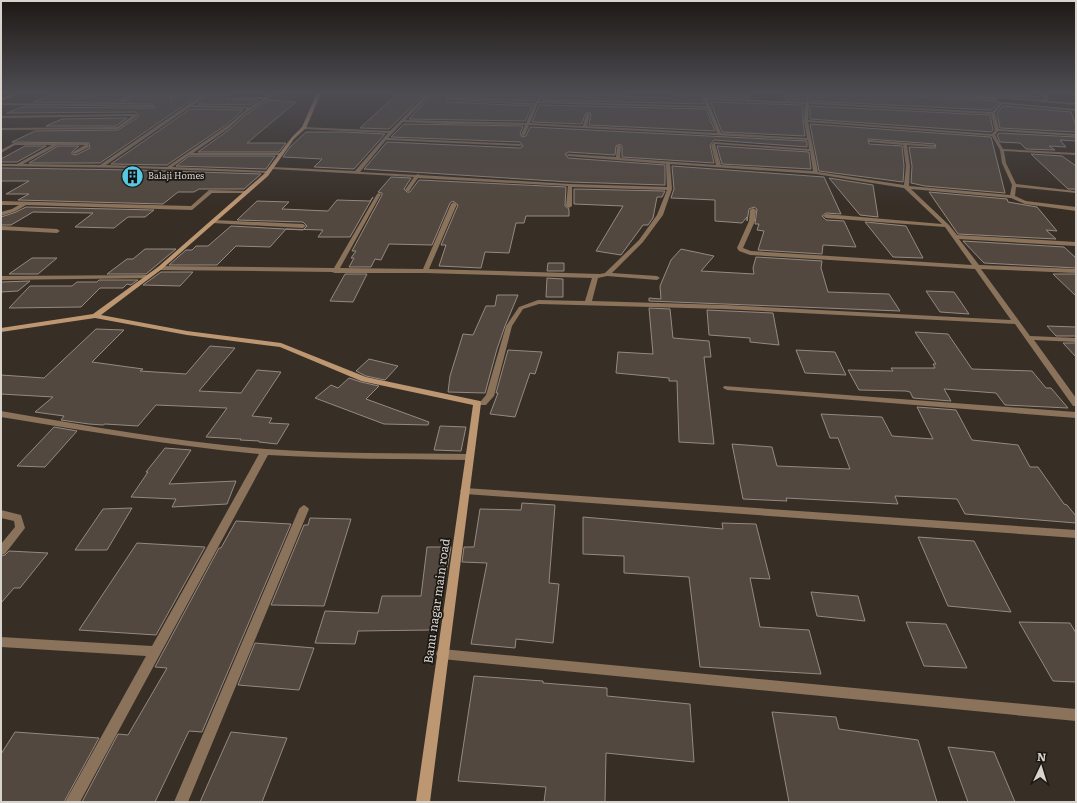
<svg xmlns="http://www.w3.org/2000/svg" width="1077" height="803" viewBox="0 0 1077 803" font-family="Literata,serif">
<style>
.building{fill:#52483f;stroke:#958a80}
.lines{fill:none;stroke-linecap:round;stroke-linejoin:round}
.street{fill:#8a725b;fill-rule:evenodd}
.secondary{fill:#bd9672;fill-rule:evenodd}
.labels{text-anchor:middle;stroke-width:3.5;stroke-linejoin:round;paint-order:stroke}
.far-poi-label{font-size:9px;fill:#d9d3cd;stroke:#1b1713;text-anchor:start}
.near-street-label{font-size:12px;fill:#d9d3cd;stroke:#1b1713}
</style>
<rect width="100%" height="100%" fill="#372e26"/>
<path class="building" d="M54 93H130L120 100 124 102 139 93H175L170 98 171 102 174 101 184 93H202L100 163H29L58 146H79L72 152V154L76 155 90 148 89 143 12 142 35 131 118 130 138 117V115L136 112 7 113 22 107 152 108 155 107 152 104 33 102Z
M211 93H234L226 99 258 100 250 105 198 104Z
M398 93H426L389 129 360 128Z
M433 93H539L534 101 449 98 446 100 447 102 532 106 525 121 409 119Z
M546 93 673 98V93H700L704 104 542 100Z
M707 93H748L750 98 708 97Z
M784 93H804V100H786Z
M811 93 858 96 857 93 902 97 900 95H902L993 101 997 105 991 110 811 101Z
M942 93H994L1039 97 1000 96 997 98Z
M269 100 296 102 247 143H286L279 152H198L230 129 245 115Z
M710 102 803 105V121L805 136 722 132 713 108V107Z
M539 105 706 109 715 131 589 125 591 114 589 112 585 114 582 124 532 122Z
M810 106 990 115 993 130 991 132 810 119Z
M1003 106 1071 112 1076 126V132L1000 128 997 113Z
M190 109 243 110 226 125 167 165 111 164Z
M127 118 116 126H46L62 119Z
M404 124 523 126 520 134 522 137 526 136 530 127 807 141V147L714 140 710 145 714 163 622 157V146L620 144 616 146 615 155 568 152 565 154 568 158 665 165V185L570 182 364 169 387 142 520 148 523 146 520 142 391 137Z
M810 124 991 137 1005 193 925 186 911 183 912 166 909 147 935 148 936 147 935 144 868 139 869 144 902 146 904 166 903 182 819 171Z
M306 132H344L385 134 354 169 314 167 322 159 283 157 290 147Z
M999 133 1076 137V141L1060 140 1066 147 1049 146 1055 150 1026 149 1020 143 1000 142 997 135Z
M25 146H46L17 162H1V159Z
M717 146 809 152 811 169 722 164Z
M1031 154 1062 156 1076 166V189H1068Z
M189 156H275L266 169 176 166Z
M672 166 824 177 841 214 826 213 822 216 826 220 844 221 856 247 823 245 822 254 758 250 764 231 757 230 759 224H755L757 209 754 207 749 209 747 221V217L742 223 715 221V200L671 198 674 189Z
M1 168 135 170 261 174 244 189H199L194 192H178L163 204 18 200 29 194H6L29 181H1Z
M391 177 411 178 404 189 407 192H410L419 180 566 187 565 206 569 209V216H526L524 223H516L509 253 485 252 481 268 439 266 446 245H441L458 205 453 201 450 203 432 245 389 244 381 260 375 259 371 267H349L354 258H351L356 251H352L382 195V193L378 192Z
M829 178 873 185 878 217 860 215Z
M574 189 665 191 662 197H657L653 218 648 225H643L621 255 596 251 623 206 574 204Z
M929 192 1007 199 1008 202 1037 207 1057 231 1046 230 1056 239 958 234Z
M373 197 350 237H318L323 230 286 229 270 247 236 246 217 265H169L186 250H192L196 246H208L231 226 303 230 307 226 303 222 237 220 257 201 289 202 282 209 328 211 337 200 370 201Z
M26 207 154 210 145 217H128L114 228 75 227 93 213 33 212 11 225H1V217L16 212Z
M865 222 906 226 923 258 893 257Z
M963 241 1064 247 1076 258V268L984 263Z
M145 249H176L146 274H107L127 259H133Z
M681 249 714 256 701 271 754 274 753 268 756 257 822 261 821 268 828 292 889 294 900 311 649 301V298L661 299 660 286 671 260Z
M32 258H57L38 274H9Z
M548 263H564V271H547Z
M161 272H193L180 286 143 285Z
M345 274H367L353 302 330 301Z
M1053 274H1076V296Z
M547 278 563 279V297H546Z
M99 280H138L131 285 127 284 123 288H100L81 307 9 308 30 286H72L77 282H97Z
M1 281V282L30 281 18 291 1 292Z
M926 291 954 292 969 314 940 312Z
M497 295H518L505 326 497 349 485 393 448 392 450 376 463 334 473 335 486 306H495Z
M649 308 670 309 673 338 709 341 711 357H704L714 444 679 442 677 381H669V378L616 373 618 352 653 354Z
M707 310 773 313 779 345 750 342V338L709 335Z
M1047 326 1076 327V336H1056Z
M96 329 124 330 92 362 143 369 140 371 186 374 210 346 235 348 199 391 241 393 257 370 281 372 252 416 272 418 269 423 289 424 277 444 259 442V441L240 440 241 439 206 437 227 408 156 405 138 426 105 424 103 425 89 424 61 420 64 416 35 412 53 397 1 394V375L44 378Z
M915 332 948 334 972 369 1032 371 1046 388H1051L1068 408 1005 405 996 393 944 389 951 401 913 398 910 392 906 391 859 390 848 370 893 371 891 368H935L933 364H936Z
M1063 343H1076V357Z
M508 350 542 352 535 374 530 373 515 417 490 414 498 393H496Z
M796 350 835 352 846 375 805 373Z
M369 359 398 366 385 380 366 376 356 371Z
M349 378 361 382 379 386 366 399 429 422 428 425 384 424 315 398 331 385 338 388Z
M917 407 956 410 972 440 1018 445 1030 467H1038L1064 504 1067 505 1076 516V523L965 514 957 499 895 496 898 504 786 498 787 501 743 499 732 444 772 447 777 466 850 469 838 438H830L821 414 882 417 892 436 933 439Z
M440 426 466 427 461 451 434 450Z
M54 427 77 431 45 467 17 466Z
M165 448 191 450 169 484 236 481 227 504 172 507 176 499 131 497 148 472H146Z
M522 503 555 505 549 583 559 584 553 643 516 639 515 648 471 644 487 563 462 562 464 547H474L480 509 521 510Z
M132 508 107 550H75L103 509Z
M583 517 723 529 722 523 756 524 770 579 750 578 760 627 809 630 821 674 700 667 689 577 624 573V556L583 554Z
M310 518 351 519 324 606 271 605 304 525H308Z
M236 521 291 524 202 732 189 731 155 802H82L118 734 128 735 167 668 155 667 219 548H221Z
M918 537 974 541 1011 612 948 606Z
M137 543 205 547 156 635 79 630Z
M427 547H451L445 579H439L432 630 358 631 355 644 315 643 325 611 378 613 382 596H421Z
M9 551 48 553 20 588H14L1 603V556L5 555Z
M811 592 858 596 865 621 817 616Z
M906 622 946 624 967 668 924 666Z
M1019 622 1070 623 1076 633V682L1053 681Z
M255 643 314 648 299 690 238 685Z
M474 676 543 681V683L607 688V696L690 704 694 762 606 753 605 802H544L546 787 458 781Z
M772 712 836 717 839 729 918 740 937 802H789Z
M15 732 99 738 64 802H1V754Z
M231 732 287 738 262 802H200Z
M948 747 994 752 1015 802H968Z"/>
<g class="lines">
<path class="street" d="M133 93H138L124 101 121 100Z
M178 93H183L173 100H171V98Z
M205 93H210L193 105 250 107 263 99 233 98 235 97H266L273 93H278L244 114 229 128 193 153H282L284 154 282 155H189L172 167 268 171 270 172V173L135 168 1 166V164H17L52 145H15L1 153V150L14 143H88L89 147 75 154 73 153V152L85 145H58L23 164 100 165ZM190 107 247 109 227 126 167 167 106 165Z
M428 93H432L405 120 526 123 534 105 447 100 449 99 535 103 541 93H545L539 101 706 106 701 93H705L707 98 806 102V93H810L809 102 992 112 999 105 994 100 894 93H916L995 98 999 102 1076 109V111L1002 104 995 113 999 129 1076 134V136L998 131 995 135 1003 149 1076 153V155L1004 151 1006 163 1016 184 1076 191V193L1016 187 1015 196 1026 201 1076 207V211L1025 204 1011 198 911 189 949 225 957 235 1076 242V246L959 239 979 265 1076 269V273L981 269 1030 336 1076 338V342L1034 340 1076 398V406H1073L1015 324 725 309 539 304 523 309 512 326 494 396 486 405H477L473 403 474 401H481L486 395 506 326 519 307 538 300 585 301 592 278 425 273H335L332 272 160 270 157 268 160 266 334 268 377 194 379 193 381 194 340 268 423 269 451 204 454 202 457 204 429 269 600 274 605 273 639 240 657 215 667 190 572 187V206L569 208 566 206 568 186 418 178 409 191H407L405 190 414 177 272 169 270 168 272 167 355 171 388 133 304 129 303 127 390 131ZM708 100 805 104 804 121 807 138 721 133 711 108 712 107 710 106ZM538 103 707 108 717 133 587 126 590 114 588 113 586 114 583 126 530 123ZM809 104 991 114 995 130 992 134 808 120ZM403 122 449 124 525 125 521 135 523 136 525 135 529 125 808 140 809 149 714 142 711 145 716 165 621 158 620 157 621 146 619 145 617 146 616 157 568 154 566 155 568 156 666 164 667 187 570 184 420 175 418 174 416 175 360 172 386 140 520 146 522 145 520 144 388 138ZM808 122 992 136 1000 150 1002 163 1012 185 1010 195 909 186 910 166 907 145 935 147V145H933L869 140V142H870L903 145 906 166 904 185 818 172ZM715 144 810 151 813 171 721 165ZM670 164 816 174 904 188 942 224 826 214 823 216 826 218 945 227 972 265 751 251 743 248 755 221 756 210 753 208 750 210 749 221 737 248 739 251 750 255 975 269 1011 320 725 305 592 301 598 278 607 276 657 280 660 278 657 276 612 273 643 242 663 215 672 189Z
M1043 93H1047L1048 101 1076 103V105L998 98 1000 97 1044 100Z
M1 103 152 105 154 106 152 107 1 105Z
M136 114 137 116 118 129 1 130V128L117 127 132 116 1 118V116Z
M209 190 248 191 250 192 248 193H212L192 210 26 205 16 211 1 216V212L12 209 19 205H1V201L191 206Z
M214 220 303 224 306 226 303 228 212 223 211 222Z
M1 226 57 229 60 231 57 233 1 230Z
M148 275 150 276V278L1 280V276Z
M724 386 1076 412V418L727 390 723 388Z
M1 411C89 426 177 442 266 449 333 454 401 453 469 454L472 455 473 457 472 459 469 460C402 459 335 459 268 455L80 802H65L146 656 1 647V637L152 646 259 454C173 446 87 431 1 417Z
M465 488 1076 530V538L465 494 462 493 460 491 462 489Z
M304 505 307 507 309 509 188 802H174L299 509 301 507Z
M1 510 21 515 25 528 5 554 1 555V544L15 527 14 521 1 518Z
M442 649 1076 709V721L442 659 438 658 436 654 438 650Z"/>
<path class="secondary" d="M15 93H20L1 101V99Z
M317 93H321L306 128 294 139 268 176 162 269 101 315 187 331 281 343 366 377 480 401 481 403 430 802H416L473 405 361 381 280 347 187 335 95 318 1 332V328L93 314 158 267 264 174 292 137 302 127Z"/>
</g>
<linearGradient id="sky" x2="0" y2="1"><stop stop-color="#1e1915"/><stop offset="0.45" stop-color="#4d4c52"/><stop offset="1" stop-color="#4d4c52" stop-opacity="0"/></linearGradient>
<rect width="1077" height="206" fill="url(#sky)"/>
<defs>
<symbol id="building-disc" viewBox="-11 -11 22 22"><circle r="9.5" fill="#57c9e2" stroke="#1b1713"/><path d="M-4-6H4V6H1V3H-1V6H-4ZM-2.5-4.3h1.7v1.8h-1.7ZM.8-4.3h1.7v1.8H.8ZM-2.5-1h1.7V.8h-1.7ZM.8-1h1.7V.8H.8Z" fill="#111"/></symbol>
</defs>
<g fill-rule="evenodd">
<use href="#building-disc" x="120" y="164" width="25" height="25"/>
</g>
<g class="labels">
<g class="far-poi-label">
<text x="148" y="179">Balaji Homes</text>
</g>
<g class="near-street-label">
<text transform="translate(437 601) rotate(-82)" y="4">Banu nagar main road</text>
</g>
</g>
<rect width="1077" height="803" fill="none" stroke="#d9d3cd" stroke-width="4"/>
<g transform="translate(1041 767) rotate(4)" stroke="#1b1713" stroke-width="3" paint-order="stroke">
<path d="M0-3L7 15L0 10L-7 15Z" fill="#d9d3cd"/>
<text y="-6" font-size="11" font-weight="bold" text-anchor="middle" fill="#d9d3cd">N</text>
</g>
</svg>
